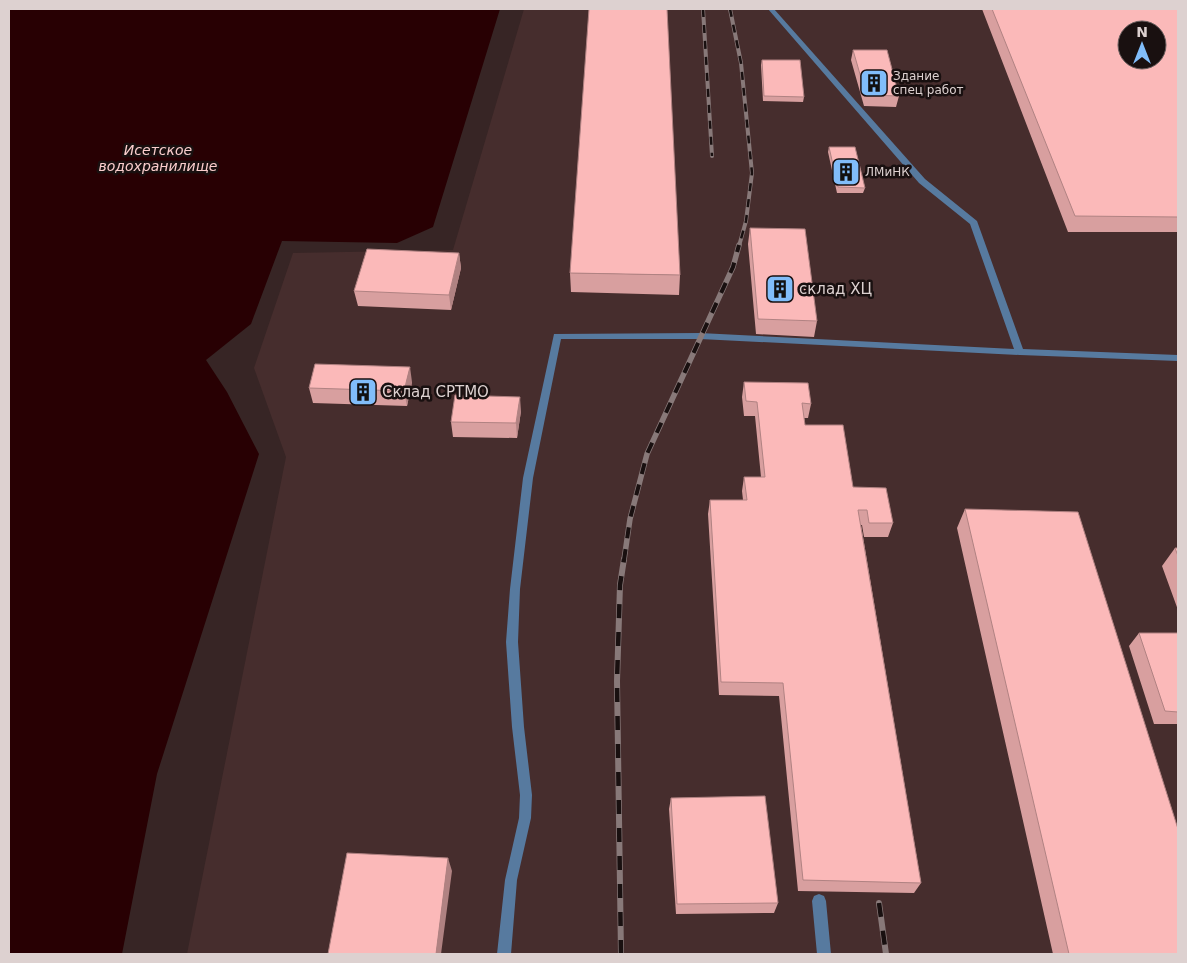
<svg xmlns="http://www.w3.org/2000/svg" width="1187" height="963" viewBox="0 0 1187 963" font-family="'DejaVu Sans',sans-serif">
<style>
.built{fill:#462d2d;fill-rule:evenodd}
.water{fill:#280003}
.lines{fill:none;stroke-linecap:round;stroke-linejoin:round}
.service{fill:#577a9f;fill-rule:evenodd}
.rail-far2-casing{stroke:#887979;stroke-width:4}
.rail-far1-casing{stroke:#887979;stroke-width:5.5}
.rail-casing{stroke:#887979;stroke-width:6}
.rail-far2{stroke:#191010;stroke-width:2.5;stroke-dasharray:8;stroke-linecap:butt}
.rail-far1{stroke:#191010;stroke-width:4;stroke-dasharray:11;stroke-linecap:butt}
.rail{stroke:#191010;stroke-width:4.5;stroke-dasharray:14;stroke-linecap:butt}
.wall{fill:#d89f9f}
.shaded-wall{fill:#b08282}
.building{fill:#fbb9b9;stroke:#b08282;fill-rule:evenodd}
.labels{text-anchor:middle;stroke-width:5;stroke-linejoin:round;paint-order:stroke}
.far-poi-label{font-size:12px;fill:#ddd1d0;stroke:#191010;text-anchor:start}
.far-water-label{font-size:14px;font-style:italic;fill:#fbcecd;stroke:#191010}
.poi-label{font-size:15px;fill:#ddd1d0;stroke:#191010;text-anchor:start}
</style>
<rect width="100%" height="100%" fill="#372525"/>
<path class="built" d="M524 9H1178V954H187L286 457 254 368 293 253 453 250ZM1127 30H1157V60H1127Z"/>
<path class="water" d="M9 9H500L433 227 397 243 282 241 251 324 206 360 227 392 259 454 157 774 122 954H9Z"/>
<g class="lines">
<path class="service" d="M768 9H774L925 179 977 221 1023 349 1178 355V361L1020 355 700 339H561L533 478 520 589 518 642 524 727 532 795 531 818 517 880 511 954H497L505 880 519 818 520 795 512 727 506 642 510 589 523 478 554 334 700 333 1014 349 970 224 919 183Z
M819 894 824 896 826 901 831 954H817L812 901 814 896Z"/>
<defs>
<path id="rail-far2" d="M703 9 712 156
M730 9 741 63 752 173 746 221 739 246"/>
<path id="rail-far1" d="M624 560 630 519 647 454 733 267 739 245"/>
<path id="rail" d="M879 903 886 954
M621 954 617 681 620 585 624 559"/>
</defs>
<use href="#rail-far2" class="rail-far2-casing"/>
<use href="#rail-far1" class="rail-far1-casing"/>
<use href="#rail" class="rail-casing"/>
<use href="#rail-far2" class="rail-far2"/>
<use href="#rail-far1" class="rail-far1"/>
<use href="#rail" class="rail"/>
</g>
<path class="wall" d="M982 9H1178V232H1068Z
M853 50 899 96 896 107 864 106 851 60Z
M762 60 804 97 803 102 763 101 761 65Z
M829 147 865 188 863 193H837L828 152Z
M750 228 817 321 814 337 756 334 748 244Z
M459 253 461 268 451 310 358 306 354 291Z
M570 273 680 275 679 295 571 292Z
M412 382 407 406 313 403 309 388Z
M744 382 811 404 808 418H804L805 425 853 487 893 523 888 537H864L862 525H861L921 883 914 893 798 891 779 696 719 695 708 514 710 500H743L742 491 744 477H761L755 416H744L742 397Z
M521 411 517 438 453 437 451 422Z
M965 509 1178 954H1053L957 528Z
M1175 548H1178V610L1162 566Z
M1139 633H1178V724H1154L1129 646Z
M671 798 778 903 774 913 676 914 669 809Z"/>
<path class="shaded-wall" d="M459 253 461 268 451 310 449 295Z
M410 367 412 382 407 406 404 391Z
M520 397 521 411 517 438 516 423Z
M448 858 452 871 441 954H436Z"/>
<path class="building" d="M589 9H667L680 275 570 273Z
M992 9H1178V217L1075 216ZM1127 30H1157V60H1127Z
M853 50H887L899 96 866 95Z
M762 60H800L804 97 764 96Z
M829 147H855L865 188 838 187Z
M750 228 805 229 817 321 758 319Z
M367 249 459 253 449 295 354 291Z
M315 364 410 367 404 391 309 388Z
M744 382 808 383 811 404 802 403 805 425H843L853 487 886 488 893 523H869L867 510H858L921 883 803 880 783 683 721 682 710 500H747L744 477H765L757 402 746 401Z
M455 395 520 397 516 423 451 422Z
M965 509 1078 512 1178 829V954H1069Z
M1175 548H1178V556Z
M1139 633H1178V712L1165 711Z
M765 796 778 903 677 904 671 798Z
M347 853 448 858 436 954H328Z"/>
<defs>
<symbol id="building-square" viewBox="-11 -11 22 22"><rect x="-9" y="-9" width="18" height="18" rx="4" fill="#81bdfa" stroke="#191010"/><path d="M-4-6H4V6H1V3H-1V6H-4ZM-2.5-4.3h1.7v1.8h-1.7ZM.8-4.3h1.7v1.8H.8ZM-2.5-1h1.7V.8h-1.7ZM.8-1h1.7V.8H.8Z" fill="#111"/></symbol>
</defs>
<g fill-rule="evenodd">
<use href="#building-square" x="858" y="67" width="32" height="32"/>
<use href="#building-square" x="830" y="156" width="32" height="32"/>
<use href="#building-square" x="764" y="273" width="32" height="32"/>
<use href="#building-square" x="347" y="376" width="32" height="32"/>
</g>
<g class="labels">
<g class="far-poi-label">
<text x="893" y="80">Здание<tspan x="893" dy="14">спец работ</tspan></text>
<text x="865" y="176">ЛМиНК</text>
</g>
<g class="far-water-label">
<text x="158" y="155">Исетское<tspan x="158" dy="16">водохранилище</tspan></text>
</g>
<g class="poi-label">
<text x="799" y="294">склад ХЦ</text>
<text x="382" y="397">Склад СРТМО</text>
</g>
</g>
<rect width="1187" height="963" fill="none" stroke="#ddd1d0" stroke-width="20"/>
<g transform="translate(1142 45)"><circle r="24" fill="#191010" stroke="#675d5d"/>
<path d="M0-4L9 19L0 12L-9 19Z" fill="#81bdfa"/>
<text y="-8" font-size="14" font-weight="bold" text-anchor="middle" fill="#ddd1d0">N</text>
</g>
</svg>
